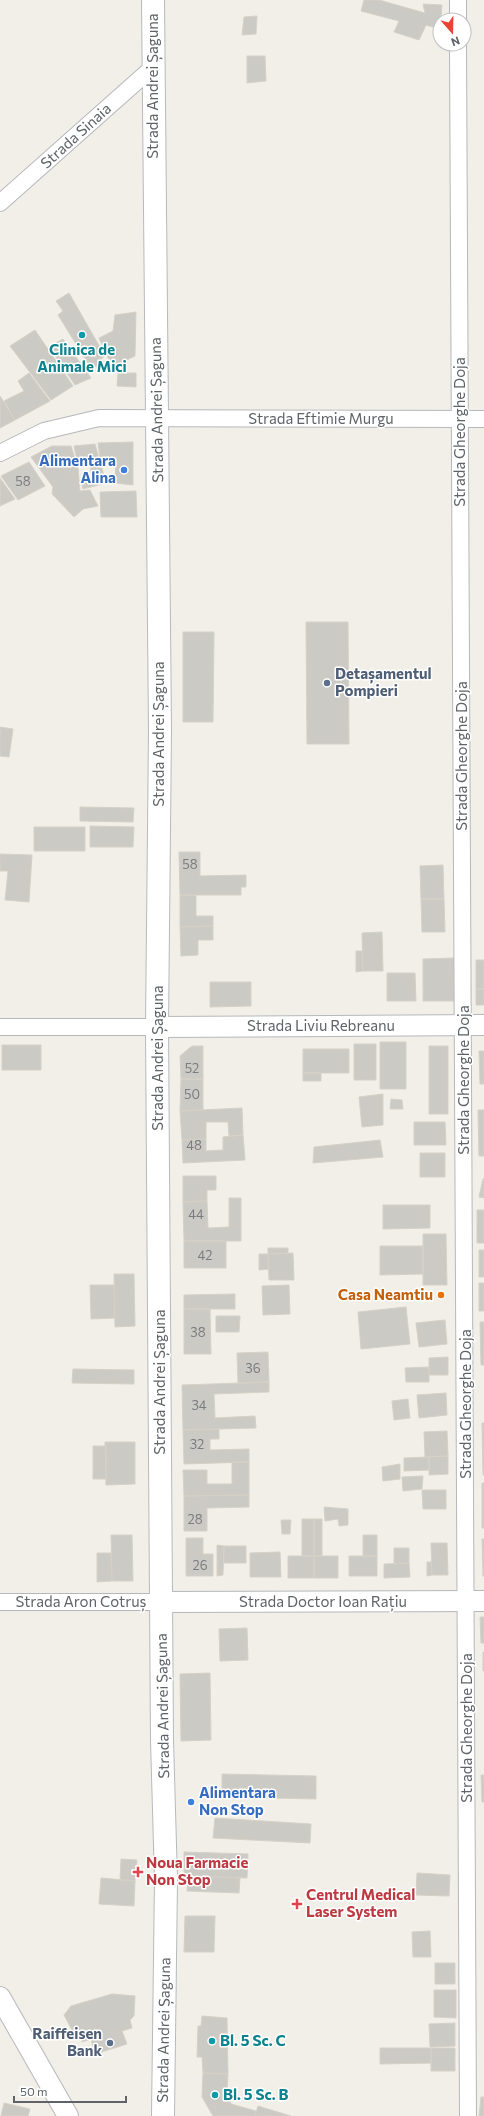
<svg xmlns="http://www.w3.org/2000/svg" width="484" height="2116" viewBox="0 0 484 2116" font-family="Commissioner,sans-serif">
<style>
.building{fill:#cccac5;stroke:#d6d1c6}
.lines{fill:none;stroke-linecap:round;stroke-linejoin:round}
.minor-casing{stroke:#b5b8bc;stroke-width:18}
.tertiary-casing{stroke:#b5b8bc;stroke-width:22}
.secondary-casing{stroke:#b6babf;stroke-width:24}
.minor{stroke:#fff;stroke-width:16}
.tertiary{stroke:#fff;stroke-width:20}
.secondary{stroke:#fff;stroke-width:22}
.culture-dot{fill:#0f9aa8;stroke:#fff;stroke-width:1.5}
.shop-dot{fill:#3f7fe0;stroke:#fff;stroke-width:1.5}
.service-dot{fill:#5c6f8a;stroke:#fff;stroke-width:1.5}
.food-dot{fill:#e8710a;stroke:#fff;stroke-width:1.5}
.health-dot{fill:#e0444e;stroke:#fff;stroke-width:1.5}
.labels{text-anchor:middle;stroke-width:3;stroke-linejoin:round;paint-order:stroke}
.number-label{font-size:13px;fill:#7a7d7f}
.street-label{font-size:15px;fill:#5f6368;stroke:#fff}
.culture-label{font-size:15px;font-weight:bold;fill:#0d838f;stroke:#fff;text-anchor:start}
.shop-label{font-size:15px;font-weight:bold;fill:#366cbe;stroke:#fff;text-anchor:end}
.service-label{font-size:15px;font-weight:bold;fill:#4e5e75;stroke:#fff;text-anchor:start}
.food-label{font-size:15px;font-weight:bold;fill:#c56008;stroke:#fff;text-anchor:end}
.health-label{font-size:15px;font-weight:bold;fill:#be3a42;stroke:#fff;text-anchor:start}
</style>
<rect width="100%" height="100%" fill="#f1efe8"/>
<path class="building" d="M364 0H379L425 13 423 4 442 5 440 29 426 25 419 40 394 32 399 21 361 11Z
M257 16 256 34 242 35 244 17Z
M247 56H265L266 81 247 83Z
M69 293 105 356 101 359 107 368 100 372 93 363 89 365 58 315 63 311 56 301Z
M136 312 135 356 112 367 99 338 113 331 115 315Z
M35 330 73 386 51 400 10 346Z
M63 339 91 378 75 385 49 347Z
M29 373 50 401 15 420 4 401 24 391 18 381Z
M118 373H136V387L117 386Z
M0 396 15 420 0 428Z
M133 442V485L115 483 116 457H100L98 443Z
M95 444 106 483 83 489 81 480 92 478 89 457 77 460 74 446Z
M52 446H71L78 468 80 491 90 490 98 506 83 509 74 517 52 494 53 487 31 457Z
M29 462 45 486 18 500 1 476Z
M0 478 15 499 0 506Z
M136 491 137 517H101L100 492Z
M306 622H348L349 744H307Z
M183 632H214L213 722H183Z
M0 727 13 729 9 757 0 756Z
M80 807 134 808 133 822 80 821Z
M90 826 134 827 133 847H90Z
M34 827H85V851H34Z
M179 852H200V876L246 875V887H241V895H180Z
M0 854 32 855 29 902 5 900 8 871H0Z
M443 865 444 899H421L420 866Z
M180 895H196V916H213V926L180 927Z
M421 899H444L445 932H422Z
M213 926V940H198V955L181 956 180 927Z
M382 932 383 971H363L362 933Z
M356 951H362L363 971 356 972Z
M454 958V1001H423V959Z
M476 960H484V989H476Z
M387 973H415L416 1001H387Z
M210 982H251V1006L210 1007Z
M476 989H484V1005H476Z
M380 1042H406V1089H380Z
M354 1044H376V1080H354Z
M2 1045H41V1070H2Z
M192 1046H203V1079H181L180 1056Z
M429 1046H448V1114H429Z
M303 1049H349V1073H303Z
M479 1051H484V1084H480Z
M303 1073H321V1081H303Z
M181 1079H203V1110L180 1111Z
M383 1094V1125L362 1127 359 1097Z
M391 1099 402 1100 403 1109H390Z
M242 1108 243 1135 229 1136 228 1122H206V1139L182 1140 180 1111Z
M478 1110H484V1156H479Z
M414 1122H445L446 1145H414Z
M243 1135 245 1160 183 1163 182 1140 206 1139V1151L223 1150V1137Z
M380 1140 383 1157 313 1163 314 1147Z
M420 1153H445V1177H420Z
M183 1176H216V1190H207V1201L183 1202Z
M483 1179H484V1198L479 1197Z
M229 1198H241V1241H184L183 1202 207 1201 208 1228 229 1227Z
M383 1205H430V1228L383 1229Z
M477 1210H484V1243H477Z
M423 1234H446L447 1285H423Z
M184 1241H226V1268H184Z
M380 1246H423V1274L380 1275Z
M268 1248H288V1253L268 1254Z
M479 1250H484V1277H479Z
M293 1253 294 1280H269L268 1254Z
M259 1254H268L269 1269 259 1270Z
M114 1274H134L135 1326 115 1327Z
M479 1283H484V1311H479Z
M90 1285H114L115 1318 91 1319Z
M289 1285 290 1314 263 1315 262 1286Z
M235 1294V1309H184V1295Z
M406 1307 410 1344 361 1349 358 1312Z
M184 1309H210L211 1354H184Z
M216 1316H240L239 1332H216Z
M445 1320 447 1344 419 1347 416 1323Z
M480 1322H484V1365H481Z
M268 1352 269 1382 238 1383 237 1353Z
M448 1357V1375H429V1358Z
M429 1367V1382H406L405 1368Z
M73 1369 134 1370V1384L72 1383Z
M269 1382V1392L214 1394 215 1418 255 1416 256 1428 183 1430 182 1385Z
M446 1393 447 1415 419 1418 417 1395Z
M408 1399 410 1418 394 1420 392 1401Z
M482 1423H484V1475H483Z
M219 1429V1439H210V1450L249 1449V1462L184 1464 183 1430Z
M447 1431 448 1456 425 1457 424 1432Z
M105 1442H135V1484L106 1485Z
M93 1446H106V1479H93Z
M448 1456V1474L429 1475V1457Z
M429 1457V1470L404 1471V1458Z
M232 1462H249V1495L184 1496 183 1470H207V1484H232Z
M400 1464V1479L383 1481 382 1467Z
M423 1476 422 1489 403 1491 402 1477Z
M482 1483H484V1528H482Z
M422 1490H446V1509H423Z
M249 1495V1507L207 1508V1531H184V1496Z
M324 1507 348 1509V1525L339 1526 338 1519 325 1521Z
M302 1519H314V1556H302Z
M314 1519H322V1556H314Z
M281 1520H291L290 1534H282Z
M111 1535H132L133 1581H112Z
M363 1535H377V1556L363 1557Z
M186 1538H203V1554H213V1576H186Z
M482 1539H484V1576H483Z
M431 1543H447L448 1575H432Z
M217 1545 224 1546 223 1575 217 1576Z
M224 1546H246V1563H224Z
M394 1548H409V1563L394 1564Z
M280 1552 281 1577H250V1553Z
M97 1553H111L112 1581 97 1582Z
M288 1556H314V1578H288Z
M314 1556H338V1578H314Z
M349 1556H377V1576H349Z
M427 1562H431L432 1575 427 1576Z
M409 1563 410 1577 384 1578V1564Z
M480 1617H484V1643H481Z
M247 1628 248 1660 220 1661 219 1629Z
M483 1652H484V1671H483Z
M210 1673 211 1740 181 1741 180 1674Z
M222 1774 316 1776V1799L222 1797Z
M481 1775H484V1802H482Z
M215 1818 311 1824 310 1843 213 1838Z
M184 1852 248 1854 247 1878 184 1876Z
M121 1859 137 1860 135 1881 120 1880Z
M417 1873 450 1875 449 1896 416 1895Z
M188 1876 240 1878 239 1893 187 1891Z
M101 1878 135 1881 134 1906 99 1904Z
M185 1916H215L214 1952H184Z
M430 1931 431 1957H413L412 1932Z
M435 1963H455V1984H435Z
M434 1990H456V2018L434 2017Z
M112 1994 135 1996 134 2016 130 2020 132 2028 122 2031 127 2044 95 2054 91 2039 82 2042 79 2034 73 2032 64 2015 71 2006Z
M202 2016 227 2018 228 2074 203 2073 202 2057H197L198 2026H201Z
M455 2023V2046L430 2047 429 2024Z
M380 2048H431V2063L380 2064Z
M431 2048H455V2071H431Z
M203 2073 228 2074 227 2094 231 2104 256 2111 255 2116H213L202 2097Z
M481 2097H484V2116H479Z
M4 2103 30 2109 28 2116H1Z
M258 2106 291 2116H255Z"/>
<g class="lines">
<defs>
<path id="minor" d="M458 0V20
M458 44 468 2116
M0 203 152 68
M0 453 44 431 99 418 484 419
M0 1027H157
M0 1602H162"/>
<path id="tertiary" d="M157 1027 484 1025
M162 1602 484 1601
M0 1997 68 2116"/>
<path id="secondary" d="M153 0 160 730 157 1027 162 1740 166 1880 163 2116"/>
</defs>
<use href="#minor" class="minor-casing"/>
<use href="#tertiary" class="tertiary-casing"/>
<use href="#secondary" class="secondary-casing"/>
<use href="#minor" class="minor"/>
<use href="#tertiary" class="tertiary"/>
<use href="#secondary" class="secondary"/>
</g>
<g class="culture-dot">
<circle cx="82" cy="335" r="4"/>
<circle cx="212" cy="2041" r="4"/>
<circle cx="215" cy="2095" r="4"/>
</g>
<g class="shop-dot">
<circle cx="124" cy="470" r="4"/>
<circle cx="191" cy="1802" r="4"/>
</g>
<g class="service-dot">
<circle cx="327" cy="683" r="4"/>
<circle cx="110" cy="2043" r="4"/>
</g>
<circle class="food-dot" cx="441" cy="1295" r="4"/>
<g class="health-dot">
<path d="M136 1866h4v4h4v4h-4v4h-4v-4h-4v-4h4z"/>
<path d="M295 1898h4v4h4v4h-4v4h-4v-4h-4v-4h4z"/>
</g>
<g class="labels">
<g class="number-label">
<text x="23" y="486">58</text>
<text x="190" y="869">58</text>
<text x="192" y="1073">52</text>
<text x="192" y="1099">50</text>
<text x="194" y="1150">48</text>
<text x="196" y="1219">44</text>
<text x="205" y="1260">42</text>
<text x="198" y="1337">38</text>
<text x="253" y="1373">36</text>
<text x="199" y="1410">34</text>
<text x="197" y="1449">32</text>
<text x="195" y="1524">28</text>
<text x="200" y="1570">26</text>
</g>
<g class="street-label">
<text transform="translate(153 86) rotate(-90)" y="5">Strada Andrei Șaguna</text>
<text transform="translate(76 136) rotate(-42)" y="5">Strada Sinaia</text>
<text transform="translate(157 410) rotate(-91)" y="5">Strada Andrei Șaguna</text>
<text x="321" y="424">Strada Eftimie Murgu</text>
<text transform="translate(460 432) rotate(-90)" y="5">Strada Gheorghe Doja</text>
<text transform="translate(159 734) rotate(-90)" y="5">Strada Andrei Șaguna</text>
<text transform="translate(462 756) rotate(-90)" y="5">Strada Gheorghe Doja</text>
<text x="321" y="1031">Strada Liviu Rebreanu</text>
<text transform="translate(158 1058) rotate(-90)" y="5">Strada Andrei Șaguna</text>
<text transform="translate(464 1080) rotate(-90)" y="5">Strada Gheorghe Doja</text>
<text transform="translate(160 1382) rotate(-90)" y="5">Strada Andrei Șaguna</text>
<text transform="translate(466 1404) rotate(-90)" y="5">Strada Gheorghe Doja</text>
<text x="81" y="1607">Strada Aron Cotruș</text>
<text x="323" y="1607">Strada Doctor Ioan Rațiu</text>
<text transform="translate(163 1706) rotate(-91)" y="5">Strada Andrei Șaguna</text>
<text transform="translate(467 1728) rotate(-90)" y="5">Strada Gheorghe Doja</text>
<text transform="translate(164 2030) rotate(-89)" y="5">Strada Andrei Șaguna</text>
</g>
<g class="culture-label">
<text x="82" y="355" text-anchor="middle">Clinica de<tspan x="82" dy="17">Animale Mici</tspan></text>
<text x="220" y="2046">Bl. 5 Sc. C</text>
<text x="223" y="2100">Bl. 5 Sc. B</text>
</g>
<g class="shop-label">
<text x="116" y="466">Alimentara<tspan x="116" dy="17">Alina</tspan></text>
<text x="199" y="1798" text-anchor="start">Alimentara<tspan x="199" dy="17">Non Stop</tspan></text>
</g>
<g class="service-label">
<text x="335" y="679">Detașamentul<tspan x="335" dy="17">Pompieri</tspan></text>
<text x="102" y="2039" text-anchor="end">Raiffeisen<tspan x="102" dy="17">Bank</tspan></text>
</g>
<g class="food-label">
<text x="433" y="1300">Casa Neamtiu</text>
</g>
<g class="health-label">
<text x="146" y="1868">Noua Farmacie<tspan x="146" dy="17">Non Stop</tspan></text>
<text x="306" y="1900">Centrul Medical<tspan x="306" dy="17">Laser System</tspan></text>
</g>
</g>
<g transform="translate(452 32) rotate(160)"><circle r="19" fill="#ffffff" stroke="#bfc1c3"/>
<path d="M0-3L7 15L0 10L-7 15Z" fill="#ea4335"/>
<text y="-6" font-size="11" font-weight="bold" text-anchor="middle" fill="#5f6368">N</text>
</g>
<path d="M14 2096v6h112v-6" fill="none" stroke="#5f6368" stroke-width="2"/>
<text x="20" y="2096" font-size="12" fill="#5f6368" stroke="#ffffff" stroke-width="3" paint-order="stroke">50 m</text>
</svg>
